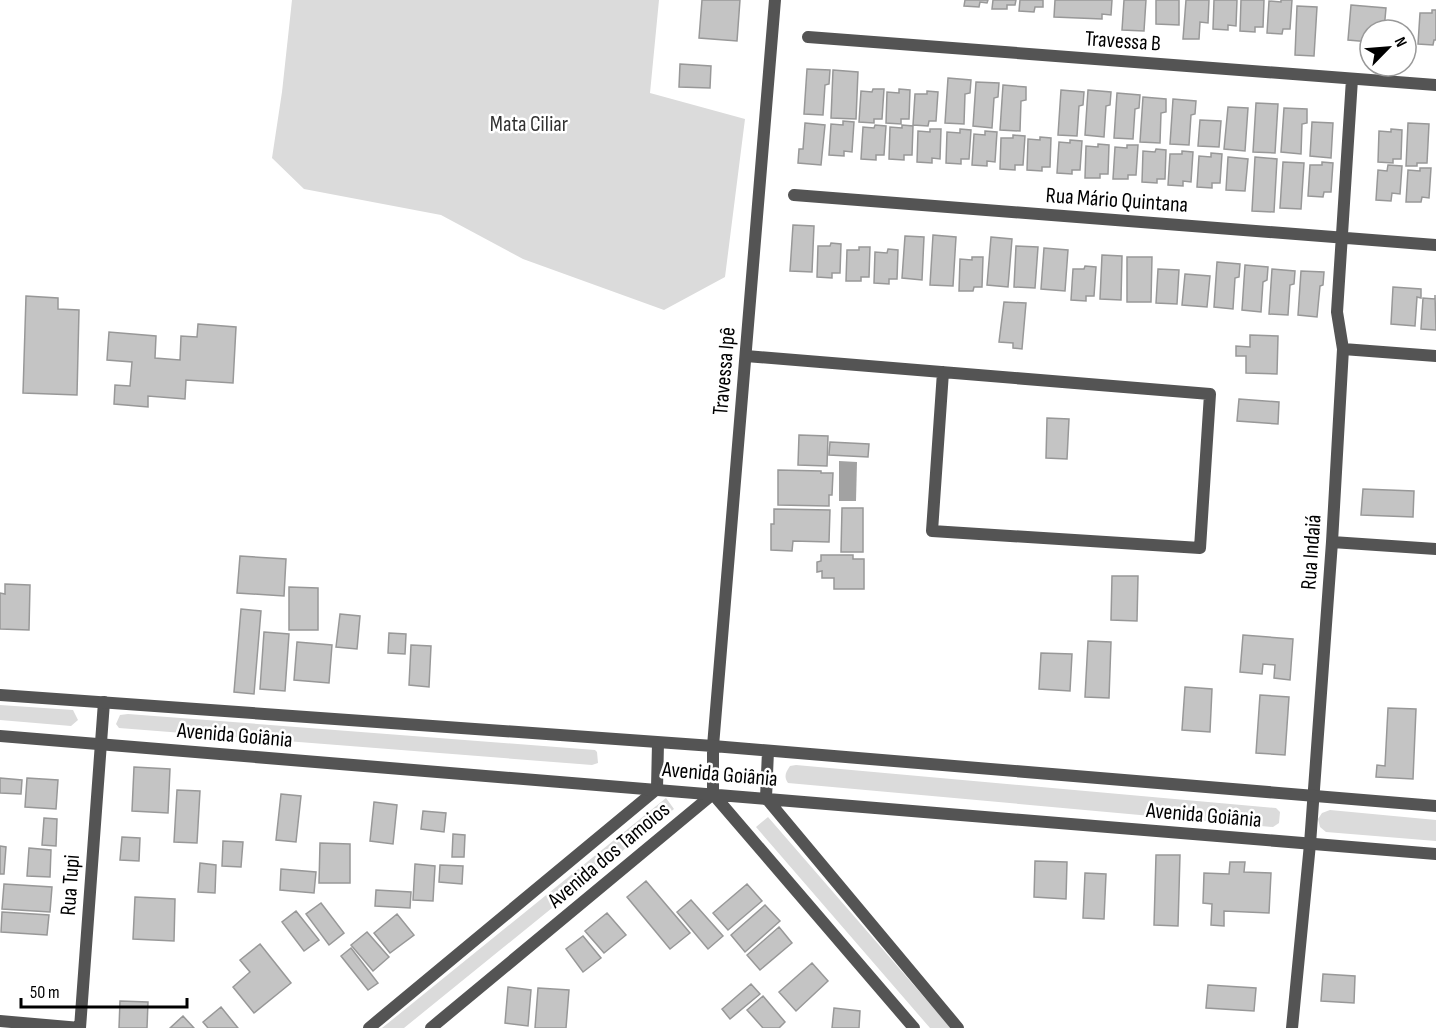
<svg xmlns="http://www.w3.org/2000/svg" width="1436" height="1028" viewBox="0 0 1436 1028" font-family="'Sofia Sans Condensed',sans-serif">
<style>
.green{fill:#dbdbdb}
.water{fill:#a2a2a2}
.building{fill:#c4c4c4;stroke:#989898;stroke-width:1.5}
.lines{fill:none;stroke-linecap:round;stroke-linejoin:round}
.minor{stroke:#545454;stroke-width:12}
.tertiary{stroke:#545454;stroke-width:12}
.labels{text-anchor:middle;stroke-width:5;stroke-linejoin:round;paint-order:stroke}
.street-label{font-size:22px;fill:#000;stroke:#fff}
.park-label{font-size:22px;fill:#323232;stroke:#fff}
</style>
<rect width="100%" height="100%" fill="#fff"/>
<path class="green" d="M292 0H659L650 93 745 119 725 277 664 310 523 259 441 215 304 189 272 158 282 92Z
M0 705 73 710 78 720 71 726 0 720Z
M128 714 595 750 597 752 598 763 592 765 119 728 116 724 120 715Z
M796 765 1276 808 1280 812 1279 823 1273 827 788 783C784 777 785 773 790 766Z
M666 798 674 809 404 1028H382Z
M1330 810 1436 820V841L1326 832 1320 827 1318 819 1322 813Z
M768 817 951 1028H930L756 827Z"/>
<path class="water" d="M839 461 857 462 856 501H839Z"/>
<path class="building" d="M702 0H740L737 41 699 38Z
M965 0H988L987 3 980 2 979 7 964 6Z
M993 0H1016L1015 5H1007V9H992Z
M1020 0H1043V7H1035L1034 12 1019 11Z
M1055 0H1112L1111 15 1102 14V19L1054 17Z
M1124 0H1146L1144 31 1122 30Z
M1156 0H1179V25L1156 24Z
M1186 0H1209L1208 23 1200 22 1199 39H1183Z
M1214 0H1237L1236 26 1228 25V30L1213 29Z
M1241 0H1264L1263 27H1255V32L1240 31Z
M1281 0H1292L1290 29H1283L1282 34 1267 33 1269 1 1281 2Z
M1351 5 1386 8 1384 30H1370V42L1348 40Z
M1297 6 1317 7 1314 56 1295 55Z
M1432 10H1436V40H1434L1433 45 1418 44 1420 13H1432Z
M680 64 711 66 710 88 679 87Z
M807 69 830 70 829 84 825 85 823 115 804 114Z
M833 70 858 72 856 119 831 118Z
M948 78 971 80 970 93 965 94 964 124 945 123Z
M976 82 999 83 998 97 994 98 992 128 973 126Z
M1003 85 1026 87V100L1021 101 1020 131 1000 130Z
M873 89H884L882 119H874V123L859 122 861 91 872 92Z
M899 89 910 90 909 119H901V124L886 123 887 92 899 93Z
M1061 90 1084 92 1083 105 1079 106 1077 136 1058 135Z
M1088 90 1111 92 1110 105 1106 106 1104 137 1085 135Z
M927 91 938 92 936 121H929L928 126 913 125 915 94H927Z
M1117 93 1140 95 1139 108 1135 109 1133 139 1114 138Z
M1143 97 1166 99V112L1161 113 1160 143 1140 142Z
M1173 99 1196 101 1195 114 1191 115 1189 145 1170 144Z
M1256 103 1278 104 1275 153 1253 152Z
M1228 107 1248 108 1245 151 1224 149Z
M1284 108 1307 109V123L1302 124 1301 154 1281 152Z
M1200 120 1221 121 1219 147 1198 146Z
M843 121 854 122 852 152 844 151V156L829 155 831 124 843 125Z
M1312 122 1333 123 1331 158 1310 156Z
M805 123 825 125 821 165 798 163 799 149H803Z
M1408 123 1429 124 1427 163H1417V166H1406Z
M875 125 886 126 884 155H876V160L861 159 863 127 874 128Z
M902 125 913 126 912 155H904V160L889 159 890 127 902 128Z
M930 129H941L940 159 932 158V163L917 162 918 131 930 132Z
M960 129 971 130 969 159H961V164L946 163 947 132 960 133Z
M1391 129 1402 130 1401 159H1393V163L1378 162 1379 131 1391 132Z
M985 131 997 132 995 162 987 161V166L972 165 974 134 985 135Z
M1013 135 1025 136 1023 165H1015V170L1000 169 1001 138H1013Z
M1040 137 1051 138 1050 167H1042V171L1027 170 1028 139 1040 140Z
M1070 140 1082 141 1080 170H1072V174L1057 173 1059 142 1070 143Z
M1098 144 1109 145 1108 174H1100V178H1085L1086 146 1098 147Z
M1127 145H1138L1136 175H1128V179H1113L1115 147 1127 148Z
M1156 149 1166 150 1165 179H1157V183L1142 182 1143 151 1155 152Z
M1182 151 1193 152 1191 182 1183 181V186L1168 185 1170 154H1182Z
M1211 153 1222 154 1220 183H1212V188L1197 187 1199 156 1211 157Z
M1228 157 1248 159 1245 191 1226 190Z
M1255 157 1277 159 1274 212 1252 211Z
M1283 162 1304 163 1301 209 1280 208Z
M1322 162 1333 163 1331 192H1324L1323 197 1308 196 1310 165H1322Z
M1388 165 1402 166 1400 194 1392 193 1391 201 1376 200 1378 170 1387 171Z
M1420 168H1431L1429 198 1422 197 1421 202H1406L1408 170 1420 171Z
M793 225 814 226 812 272 790 271Z
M933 235 956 237 953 286 930 285Z
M905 236 924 237 922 280 902 278Z
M991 237 1012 239 1008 287 987 285Z
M831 243 841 244 840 273H832V278L817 277 818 246H830Z
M1016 246 1038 247 1035 288 1014 287Z
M859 247H870L869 277H861V281H846L847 250H859Z
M1044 248 1068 250 1065 291 1041 289Z
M888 249 898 250 897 279H889V284L874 283 875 252 887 253Z
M1102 255 1122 256 1121 300 1100 299Z
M972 257H983L982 287H974L973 291H959L960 259 972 260Z
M1127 257H1152L1151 302H1127Z
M1217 262 1240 264 1239 277 1235 278 1233 309 1214 307Z
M1245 265 1268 267 1267 280 1263 282 1261 312 1242 310Z
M1085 266 1096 267 1094 296H1086V301L1071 300 1073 269H1084Z
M1158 269 1179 270 1177 304 1156 303Z
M1272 269 1295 271 1294 284 1290 285 1288 315 1269 314Z
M1301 271 1324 272 1323 285 1320 286 1317 317 1298 315Z
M1185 274 1210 276 1207 307 1182 305Z
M1393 287 1421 289V298L1417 297 1415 326 1391 324Z
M1435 295 1436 330 1421 329 1423 298 1435 299Z
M26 296 58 298V309L79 310 77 395 23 393Z
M1004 302 1026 303 1022 349 1013 348V343L999 342Z
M198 324 236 327 233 383 186 380 185 399 148 396V407L114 404 115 385 130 386 132 362 107 360 109 332 156 336 155 358 180 360 181 336 197 337Z
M1250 335 1278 336 1277 374 1246 373V356H1236V346L1250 347Z
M1239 399 1279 402 1278 424 1237 421Z
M1047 418 1069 419 1067 459 1046 458Z
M799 435 828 436 827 466 798 465Z
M830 442 869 444 868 457 829 455Z
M778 470 821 471V473H833L832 495H829V506L778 505Z
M1363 489 1414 491 1413 517 1361 515Z
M842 508H863V552H841Z
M774 509 830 510 829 542 793 541 792 551 771 550V524H774Z
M821 555H853V559H864V589H834V578H822V571L817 572V562L821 561Z
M240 556 286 559 284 596 237 593Z
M1112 576H1138L1137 621 1111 620Z
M5 584 30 585 29 630 0 629V593L5 594Z
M289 587 318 588V630H289Z
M241 609 261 611 254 694 234 692Z
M340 614 360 616 357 649 336 647Z
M264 632 289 634 285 691 260 689Z
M389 633 406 634 405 654 388 653Z
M1243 635 1293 639 1290 680 1274 678 1275 665 1263 664 1262 674 1240 672Z
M1088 641 1111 642 1109 698 1085 697Z
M297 642 332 645 329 683 294 680Z
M411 645 431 646 429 687 409 685Z
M1041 653 1072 654 1070 691 1039 689Z
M1185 687 1212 689 1210 732 1182 730Z
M1260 695 1289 697 1285 755 1256 753Z
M1388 708 1416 709 1413 779 1376 777 1377 765 1385 766Z
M134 767 170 769 168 813 132 811Z
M0 778 22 780 21 794 0 793Z
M27 778 58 780 56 809 25 807Z
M177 790 200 791 197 843 174 842Z
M281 794 301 796 296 842 276 840Z
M374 802 397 805 393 844 370 841Z
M423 811 446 813 444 832 421 829Z
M44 818 57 819 56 846 42 845Z
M453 834 465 835 464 857H452Z
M122 837 140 838 139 861 120 860Z
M223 841 243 842 241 867 222 866Z
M320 843 350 844V883H319Z
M0 846 6 847 4 874H0Z
M29 848 51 850 50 877 27 876Z
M1156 855H1180L1178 926 1154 925Z
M1035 861 1067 862 1066 899 1034 897Z
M1230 862H1245L1244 872 1271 873 1269 913 1224 911V926L1211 925 1212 904 1203 903 1204 873 1229 874Z
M200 863 216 865 215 893 198 892Z
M415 864 435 866 433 901 413 900Z
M440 865 463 866 462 884 439 882Z
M281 869 316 872 314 893 280 890Z
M1085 873 1106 874 1104 919 1083 918Z
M646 881 690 933 670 949 627 897Z
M4 884 52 887 50 912 2 909Z
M747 884 762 901 728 930 713 913Z
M376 890 411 892 410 908 375 906Z
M135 897 175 899 174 941 133 939Z
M691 900 723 936 708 949 677 912Z
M321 903 344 933 329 945 306 914Z
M765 905 780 921 745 952 731 935Z
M296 911 319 940 304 951 282 922Z
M2 912 49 915 47 935 1 932Z
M607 913 626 935 604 953 585 931Z
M397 914 414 935 390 953 374 933Z
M779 927 792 943 760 970 747 955Z
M367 932 389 957 373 971 351 945Z
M583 936 601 958 583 972 566 949Z
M260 944 291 983 254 1013 233 987 250 972 240 960Z
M351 948 378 983 368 990 341 956Z
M812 963 828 981 796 1011 779 992Z
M1323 974 1355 976 1354 1003 1321 1001Z
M751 984 760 994 730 1019 722 1009Z
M1208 985 1256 988 1254 1011 1206 1008Z
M508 987 531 990 528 1026 505 1023Z
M538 988 569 990 566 1028H535Z
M763 996 785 1022 779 1028H763L747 1010Z
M120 1001 148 1002 147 1028H119Z
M221 1007 238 1028H208L203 1022Z
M834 1008 860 1011 859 1028H832Z
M183 1016 194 1028H170Z"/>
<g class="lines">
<path class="minor" d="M808 37 1436 85
M794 195 1436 245
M1343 349 1436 356
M746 356 1210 394 1200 548 932 531 943 372
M1332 542 1436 549
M713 746 775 0
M0 1021 80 1028 104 702
M369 1028 657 789 658 743
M431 1028 713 794
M1292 1028 1310 844 1332 542 1343 349 1337 312 1352 79"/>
<path class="tertiary" d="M0 695 713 746 1436 806
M0 736 1436 854
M713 746V794L914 1028
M768 751 766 798 958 1028"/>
</g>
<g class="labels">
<g class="street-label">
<text transform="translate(1123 40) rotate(4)" y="8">Travessa B</text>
<text transform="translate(1117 199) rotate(4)" y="8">Rua Mário Quintana</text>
<text transform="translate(723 371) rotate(-85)" y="8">Travessa Ipê</text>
<text transform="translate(1310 552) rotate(-86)" y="8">Rua Indaiá</text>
<text transform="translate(235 734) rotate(5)" y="8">Avenida Goiânia</text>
<text transform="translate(720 773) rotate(5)" y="8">Avenida Goiânia</text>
<text transform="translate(1204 814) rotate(5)" y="8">Avenida Goiânia</text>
<text transform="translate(608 854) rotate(-40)" y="8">Avenida dos Tamoios</text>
<text transform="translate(69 885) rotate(-86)" y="8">Rua Tupi</text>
</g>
<g class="park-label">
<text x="529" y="131">Mata Ciliar</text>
</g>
</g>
<g transform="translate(1388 48) rotate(65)"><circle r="28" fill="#ffffff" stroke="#999999" stroke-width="1.5"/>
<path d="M0-4.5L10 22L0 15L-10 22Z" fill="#000000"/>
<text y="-9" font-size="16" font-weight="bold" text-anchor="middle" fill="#000000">N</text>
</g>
<path d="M21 998v9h166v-9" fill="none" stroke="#000000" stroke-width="3"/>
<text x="30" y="998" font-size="18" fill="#000000" stroke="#ffffff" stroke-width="4.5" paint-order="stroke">50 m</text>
</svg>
